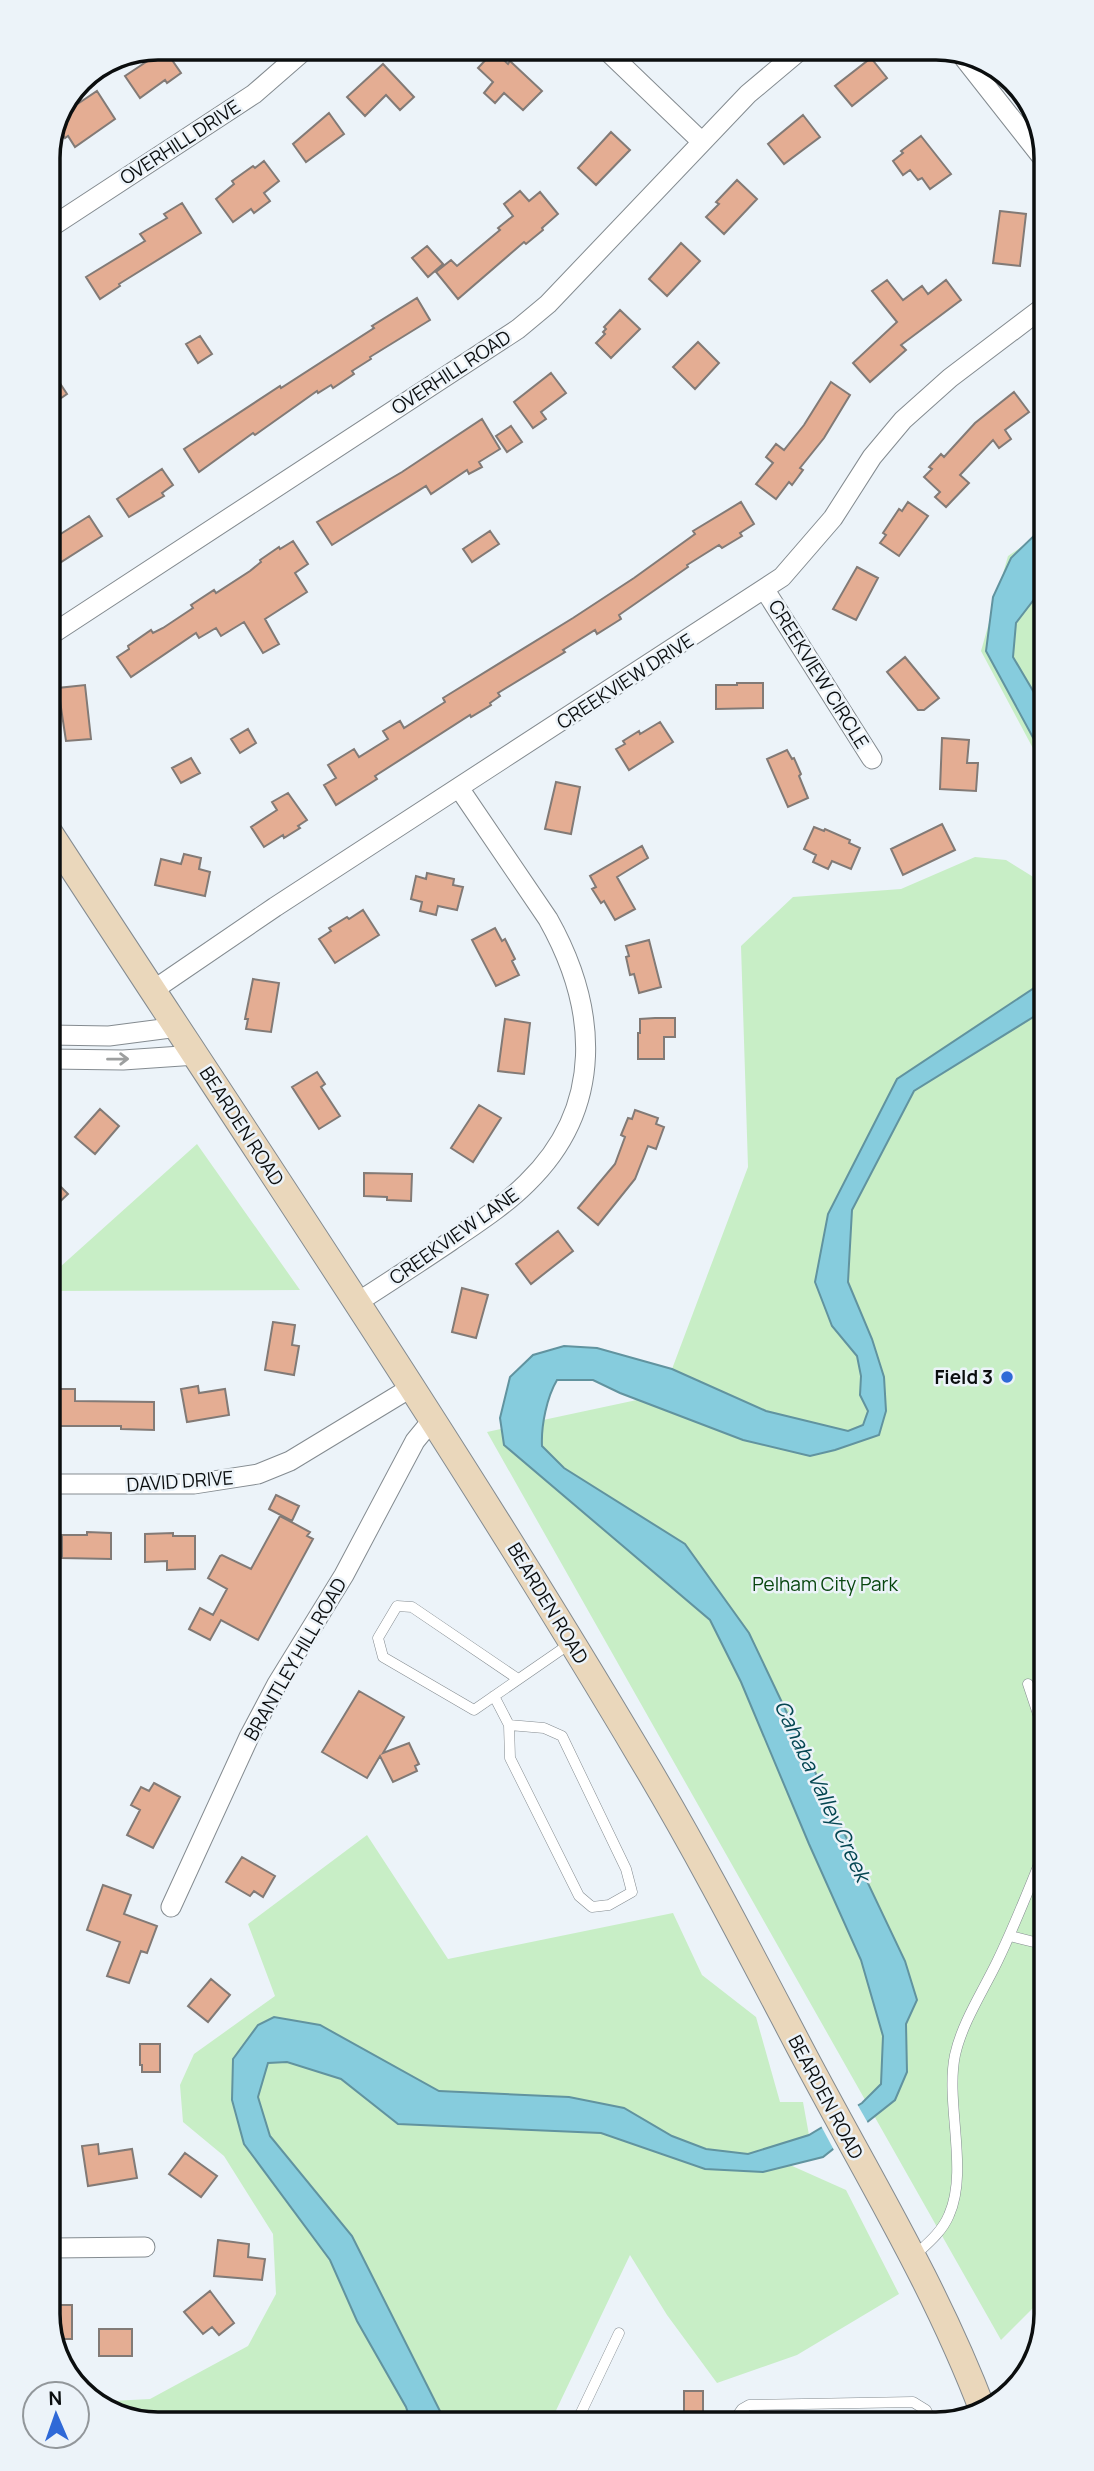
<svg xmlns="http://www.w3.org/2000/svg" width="1094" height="2471" viewBox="0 0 1094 2471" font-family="Manrope,sans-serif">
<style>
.green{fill:#c8eec6}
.water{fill:#86ccdd;stroke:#61939f;stroke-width:2}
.pier{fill:#ecf3f9}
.building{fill:#e4ad93;stroke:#827a76;stroke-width:2}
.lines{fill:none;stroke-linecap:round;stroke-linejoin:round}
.lane-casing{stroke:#848b90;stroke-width:11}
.street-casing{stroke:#848b90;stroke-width:21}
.secondary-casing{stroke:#848b90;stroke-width:28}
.lane{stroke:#fff;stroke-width:10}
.street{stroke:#fff;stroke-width:19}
.secondary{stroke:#ead7bb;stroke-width:26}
.oneway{stroke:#9d9f9f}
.poi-dot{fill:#2f69d7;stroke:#ecf3f9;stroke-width:2.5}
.labels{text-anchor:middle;stroke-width:5;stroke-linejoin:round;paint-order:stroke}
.street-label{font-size:19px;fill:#0b0e0f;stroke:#ecf3f9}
.poi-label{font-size:19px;font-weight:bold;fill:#0b0e0f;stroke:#ecf3f9;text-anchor:end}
.park-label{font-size:19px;fill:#08460f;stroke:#ecf3f9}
.water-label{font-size:21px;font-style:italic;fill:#044652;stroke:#ecf3f9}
.rim{fill:none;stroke:#0b0e0f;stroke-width:3.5}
</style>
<rect width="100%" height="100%" fill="#ecf3f9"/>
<path class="green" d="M1042 533 1043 767 981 651 1008 556Z
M975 857 1006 860 1043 883 1047 2294 1001 2340 487 1432 707 1385 672 1369 748 1167 741 946 793 897 901 889Z
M197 1144 300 1290 50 1291V1276Z
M367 1835 448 1959 673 1913 702 1975 756 2017 780 2102H803L809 2135 748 2154 706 2149 672 2136 624 2108 569 2097 439 2091 320 2025 274 2017 244 2144 330 2260 357 2321 406 2407 411 2422 149 2423 92 2402 150 2399 248 2346 276 2294 273 2234 224 2156 183 2122 180 2085 194 2054 275 1996 248 1924Z
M287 2062 341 2079 399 2124 601 2133 705 2169 763 2172 790 2165 846 2190 899 2294 797 2355 717 2383 667 2315 630 2255 551 2421H445L352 2236 270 2136 258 2097 268 2063Z"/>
<path class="water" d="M1042 528V589L1016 623 1013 657 1042 706 1043 756 986 651 993 597 1011 558Z
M1043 982V1011L914 1091 852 1210 848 1282 872 1339 884 1377 886 1411 879 1435 835 1450 810 1456 743 1440 620 1393 593 1380H557C547 1397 541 1425 542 1446L564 1468 685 1544 749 1633 905 1961 917 2000 906 2024 907 2072 895 2100 823 2157 763 2172 705 2169 601 2133 398 2124 341 2079 287 2062 268 2063 258 2097 270 2136 352 2236 445 2421 411 2422 406 2407 357 2321 330 2260 244 2144 232 2100 233 2059 258 2025 274 2017 320 2025 439 2091 569 2097 624 2108 672 2136 706 2149 748 2154 809 2135 862 2103 881 2084 883 2036 861 1960 809 1844 741 1682 710 1620 504 1445 500 1418 510 1377 533 1355 564 1346 597 1348 672 1369 766 1411 848 1431 863 1425 868 1411 860 1395 861 1376 857 1356 832 1326 815 1282 828 1214 897 1079Z"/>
<path class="pier" d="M856 2102 869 2125 835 2152 820 2124Z"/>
<path class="building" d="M157 47H163L181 73 167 83 165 80 140 98 125 76 146 62 141 54Z
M494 51 508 64 510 61 542 91 523 110 504 93 495 103 484 93 493 82 478 68Z
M871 58 887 78 852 106 835 86Z
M383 64 414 97 400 110 386 95 365 116 347 97Z
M97 91 115 119 75 147 68 136 65 138 58 127 71 98 76 105Z
M329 113 344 134 306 162 293 144Z
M803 115 820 137 784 164 768 144Z
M611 132 630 150 596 185 578 168Z
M921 136 951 174 930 189 922 178 918 180 910 170 903 175 893 161 903 153 901 151Z
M264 161 279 181 264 193 270 201 254 213 251 209 233 222 216 199 234 184 232 181 253 166 255 168Z
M737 180 757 199 724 234 706 217 719 204 716 202Z
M520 191 529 201 540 192 558 214 542 228 543 230 526 244 524 242 458 299 436 272 451 260 457 266 500 230 498 228 513 216 504 204Z
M182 203 201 233 119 284 120 286 100 299 86 277 145 241 140 234 167 218 164 214Z
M1000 211 1026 214 1020 266 993 263Z
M681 243 700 261 667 296 649 279Z
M427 246 443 264 428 277 412 258Z
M887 280 903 300 922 286 928 294 946 280 961 300 901 345 906 350 870 382 853 363 897 322 872 291Z
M417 298 430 320 370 357 371 359 352 371 354 374 333 388 331 385 318 393 317 391 255 435 253 433 199 472 184 449 280 386 281 388 374 328 372 326Z
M620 310 640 329 611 358 596 343 605 334 603 332 606 329 604 327Z
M200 336 212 354 198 363 186 344Z
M698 342 719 363 695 389 673 367Z
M48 365 67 394 48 407Z
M551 373 566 393 541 412 546 419 533 428 514 402Z
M831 382 850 395 824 438 800 468 803 470 792 485 789 482 776 499 756 484 773 463 766 457 776 444 784 450 804 425Z
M1014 392 1029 412 1005 430 1011 439 999 448 993 440 960 475 969 483 946 507 935 497 940 492 924 477 932 469 929 467 941 454 944 457 975 423Z
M482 419 500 449 479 462 482 467 469 474 467 470 431 494 426 486 332 545 317 522 402 472Z
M511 426 522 442 507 452 496 436Z
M162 469 173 485 162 493 164 496 129 517 117 499Z
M741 502 754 524 740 533 742 536 722 548 719 545 687 565 688 567 619 615 621 619 597 634 595 630 563 650 565 652 498 693 500 696 490 703 491 705 471 717 470 715 375 776 377 779 336 805 324 785 336 778 328 765 354 749 359 757 388 739 383 731 400 721 404 728 445 702 443 698 573 618 634 578 695 534 693 531Z
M908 502 928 516 899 556 880 543 886 535 883 533 899 509 902 511Z
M89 516 102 536 58 564 49 550 48 542Z
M490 531 499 544 472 562 463 549Z
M293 541 308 564 295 573 307 592 265 619 279 644 263 653 244 622 221 636 216 628 199 638 196 633 131 677 117 657 129 649 128 646 151 630 153 633 163 628 193 608 191 605 214 590 216 593 250 571 261 562 260 560 279 547 280 549Z
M857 567 878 578 856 620 833 609Z
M905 657 939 698 924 710H918L887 672Z
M737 683H763V708L716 709V685H737Z
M85 685 91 739 66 741 58 688Z
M660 722 673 742 629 770 616 749 625 744 623 741 639 731 640 734Z
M248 729 256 743 240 753 231 739Z
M942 738 969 740 967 763H978L976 791 940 789Z
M787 750 792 759 794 758 801 774 799 776 808 798 788 807 767 759Z
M191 758 200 773 181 783 172 768Z
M556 782 580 787 571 834 545 829Z
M288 793 307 820 298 826 300 828 284 838 283 835 264 847 251 827 277 810 272 802Z
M942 824 955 850 903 875 891 849Z
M814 827 824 831 825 829 850 840 849 843 860 848 851 869 832 861 828 869 813 862 816 855 804 849Z
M642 846 648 858 617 877 635 909 615 920 604 901 601 903 592 889 596 887 590 876Z
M184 854 201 858 199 869 210 872 205 896 155 885 161 859 181 864Z
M427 873 454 879 453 885 463 887 457 910 438 906 436 915 420 911 422 902 411 899 416 876 426 879Z
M363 910 379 935 335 963 319 939 331 931 329 928 347 917 349 919Z
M495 928 502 941 505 939 515 959 512 961 519 975 496 986 472 940Z
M649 940 661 987 639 993 634 974 630 975 626 957 629 956 626 946Z
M253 979 279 983 271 1032 246 1029 248 1019H245Z
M655 1018H675V1037H664V1059H638V1033H640V1019Z
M505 1019 530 1023 524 1074 498 1071Z
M317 1072 325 1084 321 1087 340 1116 319 1129 292 1087Z
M479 1105 501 1118 473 1162 451 1148Z
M100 1109 119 1126 95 1154 75 1137Z
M635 1110 658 1118 656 1124 664 1127 656 1149 648 1146 635 1179 598 1225 578 1208 615 1164 625 1137 621 1135 628 1118 632 1119Z
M364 1173 412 1174 411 1201 387 1200V1197L364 1196Z
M50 1176 68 1194 50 1211Z
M558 1231 573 1251 531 1284 516 1264Z
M462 1288 488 1295 476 1338 452 1332Z
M273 1322 295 1325 292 1345 299 1346 294 1375 265 1370Z
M198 1386 199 1393 225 1389 229 1415 187 1422 181 1389Z
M60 1389H75V1401L154 1402V1430L121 1429V1426H51V1400H60Z
M276 1495 299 1506 292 1521 269 1509Z
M280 1516 310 1532 307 1536 313 1539 258 1640 221 1620 210 1640 189 1629 200 1608 213 1615 227 1589 208 1578 220 1556 222 1555 251 1569Z
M87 1532 111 1533V1559L62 1558V1535H87Z
M173 1533V1536H195V1569L167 1570V1561L145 1562V1534Z
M359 1691 404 1717 383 1753 409 1743 419 1764 415 1766 417 1771 393 1782 380 1756 367 1778 322 1752Z
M154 1783 180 1797 153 1848 127 1835 140 1810 131 1805 141 1787 149 1791Z
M242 1857 275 1876 263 1897 254 1891 250 1896 226 1882Z
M103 1885 131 1895 124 1914 157 1926 147 1953 141 1951 129 1983 107 1976 120 1942 87 1930Z
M211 1979 230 1995 208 2022 188 2006Z
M140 2044H160V2072H142V2065H140Z
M98 2144 99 2154 132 2149 137 2178 88 2186 82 2146Z
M185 2153 217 2176 201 2197 169 2174Z
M218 2240 249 2244 248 2257 265 2259 262 2280 214 2276Z
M210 2291 234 2323 219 2335 212 2327 203 2334 184 2312Z
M53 2305H72V2339H53Z
M99 2329H132V2356H99Z
M684 2391H703V2420H684Z"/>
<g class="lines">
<defs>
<path id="lane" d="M518 1679 412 1607 397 1606 378 1638 383 1657 474 1710 571 1643
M1028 1684 1045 1735
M494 1696 509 1725 510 1758 579 1896 592 1907 609 1905 632 1892 626 1869 562 1736 544 1728 509 1725
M1010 1936 1046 1945
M914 2256C927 2244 942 2232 949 2215 969 2171 945 2103 955 2055 962 2023 983 1991 997 1962 1015 1925 1030 1887 1045 1849
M735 2419 742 2409 749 2405 913 2402 926 2410 930 2418
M577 2421 619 2333"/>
<path id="street" d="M603 47 702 142
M960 53 1041 156
M48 229 254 94 308 47
M765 590 872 759
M49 636 518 329 548 304 748 94 804 47
M152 991 275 907 782 577 833 518 872 457 903 420 950 378 1041 309
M50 1035 109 1036 178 1027
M50 1059 123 1060 196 1055
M358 1302C389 1282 420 1262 451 1241 477 1223 505 1205 527 1183 605 1107 598 1008 548 919L459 788
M51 1484H194L258 1474 290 1461 412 1387
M171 1907 249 1737 277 1684 344 1575 415 1441 433 1419
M53 2248 145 2247"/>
<path id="secondary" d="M49 832C249 1139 454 1442 641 1757 698 1852 749 1951 800 2048 863 2168 935 2284 983 2411"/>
</defs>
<use href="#lane" class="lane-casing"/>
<use href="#street" class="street-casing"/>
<use href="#secondary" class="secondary-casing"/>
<use href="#lane" class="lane"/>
<use href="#street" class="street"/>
<use href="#secondary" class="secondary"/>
</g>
<defs><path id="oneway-shaft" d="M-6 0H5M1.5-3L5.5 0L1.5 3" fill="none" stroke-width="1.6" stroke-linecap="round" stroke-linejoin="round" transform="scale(1.75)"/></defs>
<use class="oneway" href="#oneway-shaft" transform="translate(118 1059) rotate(-1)"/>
<circle class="poi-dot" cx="1007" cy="1377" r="7"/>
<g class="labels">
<g class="street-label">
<text transform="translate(180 142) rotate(-33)" y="7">OVERHILL DRIVE</text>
<text transform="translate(451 372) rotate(-33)" y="7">OVERHILL ROAD</text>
<text transform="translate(819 674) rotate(58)" y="7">CREEKVIEW CIRCLE</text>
<text transform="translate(625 681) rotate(-33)" y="7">CREEKVIEW DRIVE</text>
<text transform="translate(242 1126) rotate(57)" y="7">BEARDEN ROAD</text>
<text transform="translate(454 1236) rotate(-35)" y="7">CREEKVIEW LANE</text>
<text transform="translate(180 1481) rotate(-4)" y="7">DAVID DRIVE</text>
<text transform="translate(548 1603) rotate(59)" y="7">BEARDEN ROAD</text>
<text transform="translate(295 1659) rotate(-60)" y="7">BRANTLEY HILL ROAD</text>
<text transform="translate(826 2097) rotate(62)" y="7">BEARDEN ROAD</text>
</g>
<g class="poi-label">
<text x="993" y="1384">Field 3</text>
</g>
<g class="park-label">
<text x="825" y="1591">Pelham City Park</text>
</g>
<g class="water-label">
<text transform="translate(822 1791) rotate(65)" y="7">Cahaba Valley Creek</text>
</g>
</g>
<path d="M0 0H1094V2471H0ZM158 60H936A98 98 0 0 1 1034 158V2314A98 98 0 0 1 936 2412H158A98 98 0 0 1 60 2314V158A98 98 0 0 1 158 60Z" fill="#ecf3f9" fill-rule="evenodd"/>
<path class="rim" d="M158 60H936A98 98 0 0 1 1034 158V2314A98 98 0 0 1 936 2412H158A98 98 0 0 1 60 2314V158A98 98 0 0 1 158 60Z"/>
<g transform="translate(56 2415) rotate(358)"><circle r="33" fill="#ecf3f9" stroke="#92979b" stroke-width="2"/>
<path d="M0-5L12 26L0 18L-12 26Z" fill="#2f69d7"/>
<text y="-10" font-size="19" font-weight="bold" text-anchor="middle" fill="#0b0e0f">N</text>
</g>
</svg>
